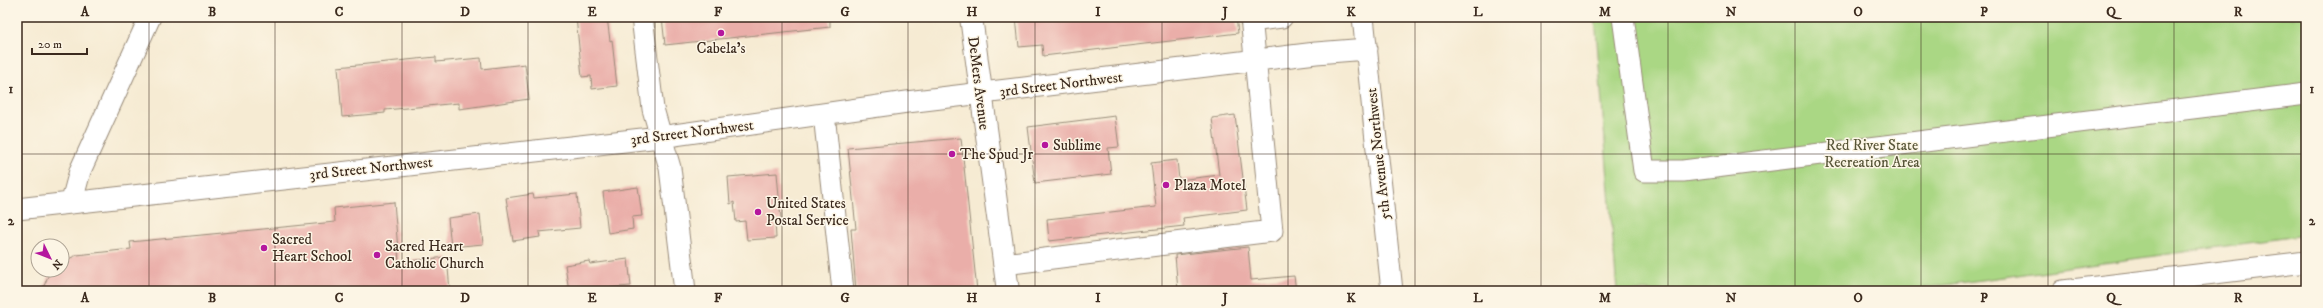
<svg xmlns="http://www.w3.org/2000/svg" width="2323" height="308" viewBox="0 0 2323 308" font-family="'IM FELL DW Pica',serif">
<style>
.green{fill:#aad784;stroke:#728051}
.building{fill:#eaaea9}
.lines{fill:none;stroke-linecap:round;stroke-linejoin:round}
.minor-casing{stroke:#988a78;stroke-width:23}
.major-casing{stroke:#988a78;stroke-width:24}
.minor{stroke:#fff;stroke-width:21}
.major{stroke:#fff;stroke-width:22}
.rail-casing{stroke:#3b2a1e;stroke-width:4.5}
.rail{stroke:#fcf5e5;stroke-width:3;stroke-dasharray:9;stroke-linecap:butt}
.grid{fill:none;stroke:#3b2a1e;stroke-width:1;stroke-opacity:0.55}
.poi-dot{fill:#b5179e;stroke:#fcf5e5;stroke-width:1.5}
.labels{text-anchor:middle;stroke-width:3;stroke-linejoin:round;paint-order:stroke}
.poi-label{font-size:15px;fill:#3b2a1e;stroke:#fcf5e5;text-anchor:start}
.street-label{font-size:15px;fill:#3b2a1e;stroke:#fcf5e5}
.park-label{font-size:15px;fill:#575538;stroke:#fcf5e5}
.neatline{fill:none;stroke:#3b2a1e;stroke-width:1.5}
.grid-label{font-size:13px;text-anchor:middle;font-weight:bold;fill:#3b2a1e}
</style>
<rect width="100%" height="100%" fill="#fcf5e5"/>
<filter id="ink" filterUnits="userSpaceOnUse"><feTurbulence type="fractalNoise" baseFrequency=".025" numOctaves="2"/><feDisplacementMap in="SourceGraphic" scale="8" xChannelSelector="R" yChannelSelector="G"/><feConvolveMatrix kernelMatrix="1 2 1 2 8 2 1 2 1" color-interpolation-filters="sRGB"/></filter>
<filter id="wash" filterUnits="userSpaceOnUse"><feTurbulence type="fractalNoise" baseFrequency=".012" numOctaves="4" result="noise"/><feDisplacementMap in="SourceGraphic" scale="16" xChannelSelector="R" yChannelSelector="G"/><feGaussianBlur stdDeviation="0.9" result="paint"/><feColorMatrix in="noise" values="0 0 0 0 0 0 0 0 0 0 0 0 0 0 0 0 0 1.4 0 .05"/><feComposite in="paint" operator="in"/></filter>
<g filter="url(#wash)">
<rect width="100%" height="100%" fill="#f6ebd3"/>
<path class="green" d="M1595 17H2306V235L1902 291H1617Z"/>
<g id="blocks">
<path class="building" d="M576 17H607L610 41 612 40 617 86 592 89 591 76 582 77Z
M662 17H830V27L665 45Z
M1016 17H1236L1238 33 1043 56 1042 45 1019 47Z
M436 57V62L481 58 482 69 525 64 529 99 459 109V103L385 110V113L342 117 338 67Z
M1235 115 1247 210 1183 218 1184 226 1049 241 1047 219 1156 207 1151 163 1177 160 1179 180 1219 175 1212 118Z
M1115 116 1119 147 1108 148 1111 174 1035 183 1028 127Z
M961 138 977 291H856L851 229H856L848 148Z
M777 173 781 220H775L776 238 747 240 745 221 736 222 734 202 730 204 728 177Z
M638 187 642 216 632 217 633 229 608 233 603 192Z
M533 194 534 198 577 194 580 228 539 232 540 237 513 241 506 198Z
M394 202 399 262 447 257 450 291H42L48 276 54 270H62V262L77 255 131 249 130 242 335 222 334 208Z
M480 214 483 244 451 247 448 218Z
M1248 247 1251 280 1294 276 1296 291H1178L1175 255Z
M628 259 631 286 569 291 565 265 589 261 590 264Z"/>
</g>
</g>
<g filter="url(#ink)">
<use href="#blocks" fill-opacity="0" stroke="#988a78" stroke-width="1"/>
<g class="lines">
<defs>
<path id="minor" d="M642 17 653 109 670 168 685 291
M1363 17 1392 291
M1623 17 1644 171H1683L2306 94
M1251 21 1282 17
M824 114 843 291
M72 201 80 171 150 17
M17 209 660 137 907 102 1316 53 1367 49
M1004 264 1272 231 1251 17
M2063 291 2306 262"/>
<path id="major" d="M971 17 1008 291"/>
</defs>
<use href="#minor" class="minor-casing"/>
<use href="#major" class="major-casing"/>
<use href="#minor" class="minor"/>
<use href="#major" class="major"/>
<defs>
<path id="rail" d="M17 23 18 17"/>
</defs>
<use href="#rail" class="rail-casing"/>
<use href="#rail" class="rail"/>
</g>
</g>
<path class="grid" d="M149 17V291M275 17V291M402 17V291M528 17V291M655 17V291M782 17V291M908 17V291M1035 17V291M1162 17V291M1288 17V291M1415 17V291M1541 17V291M1668 17V291M1795 17V291M1921 17V291M2048 17V291M2174 17V291M17 154H2306"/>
<g class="poi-dot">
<circle cx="721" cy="33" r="4"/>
<circle cx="1045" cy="145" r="4"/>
<circle cx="952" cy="154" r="4"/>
<circle cx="1166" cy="185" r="4"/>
<circle cx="758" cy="212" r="4"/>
<circle cx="264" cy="248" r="4"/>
<circle cx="377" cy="255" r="4"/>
</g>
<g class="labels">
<g class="poi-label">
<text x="721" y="53" text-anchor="middle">Cabela's</text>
<text x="1053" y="150">Sublime</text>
<text x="960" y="159">The Spud Jr</text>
<text x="1174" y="190">Plaza Motel</text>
<text x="766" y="208">United States<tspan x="766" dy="17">Postal Service</tspan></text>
<text x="272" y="244">Sacred<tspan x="272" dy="17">Heart School</tspan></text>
<text x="385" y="251">Sacred Heart<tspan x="385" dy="17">Catholic Church</tspan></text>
</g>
<g class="street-label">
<text transform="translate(979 83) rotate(83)" y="5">DeMers Avenue</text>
<text transform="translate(1061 84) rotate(-7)" y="5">3rd Street Northwest</text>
<text transform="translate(692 132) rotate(-7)" y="5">3rd Street Northwest</text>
<text transform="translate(1378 154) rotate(-96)" y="5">5th Avenue Northwest</text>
<text transform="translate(371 168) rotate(-6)" y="5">3rd Street Northwest</text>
</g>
<g class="park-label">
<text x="1872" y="150">Red River State<tspan x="1872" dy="17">Recreation Area</tspan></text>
</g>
</g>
<rect width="2323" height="308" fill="none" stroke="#fcf5e5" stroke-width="44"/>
<g transform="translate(50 258) rotate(133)"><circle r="19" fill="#fcf5e5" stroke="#afa495"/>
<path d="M0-3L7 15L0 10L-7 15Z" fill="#b5179e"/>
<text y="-6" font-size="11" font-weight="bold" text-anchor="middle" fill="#3b2a1e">N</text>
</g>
<path d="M32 48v6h55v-6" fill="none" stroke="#3b2a1e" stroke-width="2"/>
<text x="38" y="48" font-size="12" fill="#3b2a1e" stroke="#fcf5e5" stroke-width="3" paint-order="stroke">20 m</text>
<rect x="22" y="22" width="2279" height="264" class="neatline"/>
<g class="grid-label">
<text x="85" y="16">A</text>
<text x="212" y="16">B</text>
<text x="339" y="16">C</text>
<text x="465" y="16">D</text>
<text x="592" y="16">E</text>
<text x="718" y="16">F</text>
<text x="845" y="16">G</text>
<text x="972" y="16">H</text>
<text x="1098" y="16">I</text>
<text x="1225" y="16">J</text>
<text x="1351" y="16">K</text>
<text x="1478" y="16">L</text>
<text x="1605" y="16">M</text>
<text x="1731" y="16">N</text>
<text x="1858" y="16">O</text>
<text x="1984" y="16">P</text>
<text x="2111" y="16">Q</text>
<text x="2238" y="16">R</text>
<text x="11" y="93">1</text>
<text x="2312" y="93">1</text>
<text x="11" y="225">2</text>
<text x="2312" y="225">2</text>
<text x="85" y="302">A</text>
<text x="212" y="302">B</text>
<text x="339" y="302">C</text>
<text x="465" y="302">D</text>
<text x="592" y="302">E</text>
<text x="718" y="302">F</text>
<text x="845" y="302">G</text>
<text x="972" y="302">H</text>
<text x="1098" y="302">I</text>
<text x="1225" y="302">J</text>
<text x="1351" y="302">K</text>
<text x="1478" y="302">L</text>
<text x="1605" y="302">M</text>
<text x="1731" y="302">N</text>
<text x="1858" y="302">O</text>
<text x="1984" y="302">P</text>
<text x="2111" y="302">Q</text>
<text x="2238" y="302">R</text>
</g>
</svg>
